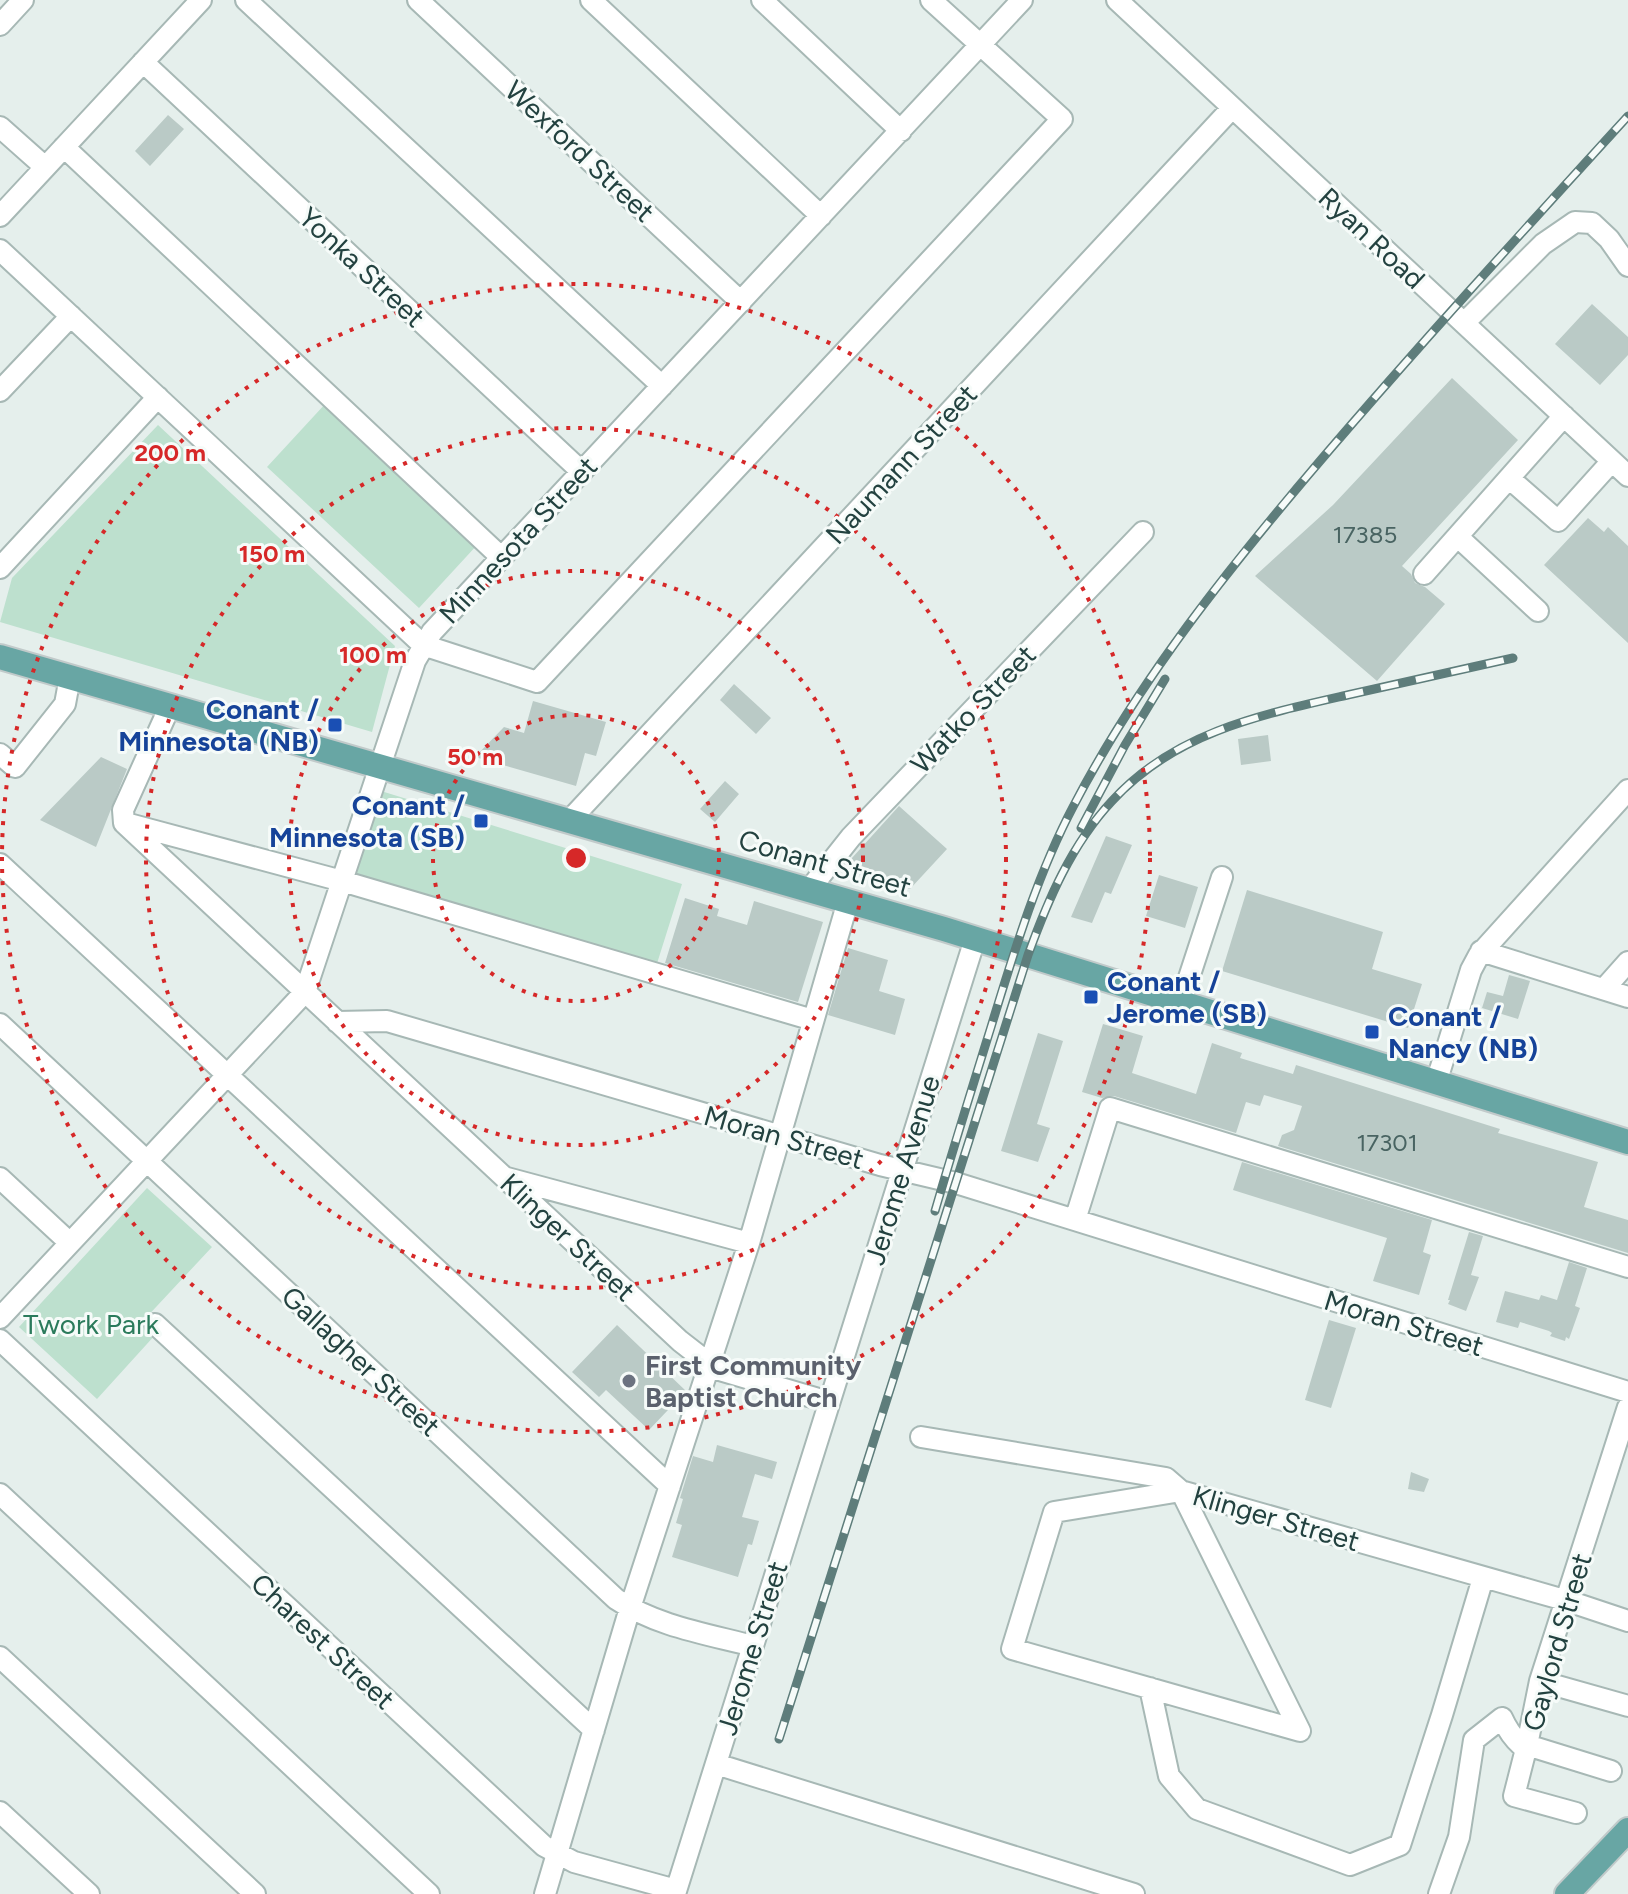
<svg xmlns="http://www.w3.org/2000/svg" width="1628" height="1894" viewBox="0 0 1628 1894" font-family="Figtree,sans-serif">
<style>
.green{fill:#bde0ce}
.building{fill:#bacac6}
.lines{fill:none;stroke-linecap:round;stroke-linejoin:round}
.minor-casing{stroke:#a7b8b5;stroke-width:24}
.major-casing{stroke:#c1caca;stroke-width:28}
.minor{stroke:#fff;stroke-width:20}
.major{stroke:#68a6a4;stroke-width:24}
.rail-casing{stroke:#5e7d7b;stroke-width:9}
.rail{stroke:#f6fbf9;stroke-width:6;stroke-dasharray:18;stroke-linecap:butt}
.ring{fill:none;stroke:#d62828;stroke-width:4;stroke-dasharray:4 8}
.transit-dot{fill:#1a4fb4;stroke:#f6fbf9;stroke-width:3}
.worship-dot{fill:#6b7280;stroke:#f6fbf9;stroke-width:3}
.labels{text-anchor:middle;stroke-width:6;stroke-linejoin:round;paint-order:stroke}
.number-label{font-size:24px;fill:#496462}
.street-label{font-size:28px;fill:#234240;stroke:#f6fbf9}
.transit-label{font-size:28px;font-weight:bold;fill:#164399;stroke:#f6fbf9;text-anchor:end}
.park-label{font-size:28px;fill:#2b7b5c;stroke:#f6fbf9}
.worship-label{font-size:28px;font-weight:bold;fill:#5b616d;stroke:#f6fbf9;text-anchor:start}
.centre{fill:#d62828;stroke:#f6fbf9;stroke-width:4}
.ring-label{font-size:24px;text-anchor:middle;font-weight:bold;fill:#d62828;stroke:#f6fbf9;stroke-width:6;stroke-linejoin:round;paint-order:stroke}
</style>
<rect width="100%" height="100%" fill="#e5efec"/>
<path class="green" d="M326 403 478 544 419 608 267 467Z
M158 425 395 646 372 732 0 622 12 578Z
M381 791 682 884 654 973 354 880Z
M147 1188 212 1247 143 1321 156 1334 97 1399 19 1327Z"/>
<path class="building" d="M168 115 184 129 150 166 135 151Z
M1592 304 1628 337V355L1600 385 1555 344Z
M1452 378 1518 440 1402 566 1411 574 1415 583 1425 587 1445 604 1377 681 1255 576 1333 505Z
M1588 518 1604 532 1608 527 1628 546V643L1544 565Z
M734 684 771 718 756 734 720 700Z
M533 701 606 722 596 756 585 753 576 786 475 757 504 727 524 733Z
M1268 735 1271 761 1241 765 1238 739Z
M101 757 127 769 96 847 40 820Z
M725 781 739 794 715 822 700 809Z
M899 806 947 849 910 889 842 869Z
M1106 836 1132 845 1111 894 1105 892 1092 923 1071 917Z
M1159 875 1198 887 1185 928 1146 916Z
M1247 890 1383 932 1372 969 1422 984 1408 1028 1222 971Z
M685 898 719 909 717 916 747 925 754 901 823 922 798 1002 665 963Z
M848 948 888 960 879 991 905 999 895 1035 828 1015Z
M1509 975 1530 981 1518 1019 1482 1008 1487 992 1503 996Z
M1103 1024 1143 1036 1132 1073 1196 1094 1212 1043 1242 1053 1240 1058 1293 1074 1296 1065 1500 1129 1498 1133 1598 1162 1584 1207 1628 1220V1253L1278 1146 1282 1135 1294 1130 1302 1106 1264 1095 1260 1106 1246 1102 1236 1133 1114 1096 1102 1098 1082 1092Z
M1038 1033 1063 1041 1037 1124 1050 1128 1038 1162 1001 1151Z
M1242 1162 1432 1220 1423 1252 1431 1255 1419 1295 1373 1281 1387 1238 1233 1190Z
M1469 1232 1483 1236 1471 1275 1479 1277 1466 1311 1448 1304 1450 1300H1448Z
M1569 1262 1587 1268 1575 1306 1580 1308 1569 1339 1566 1337 1565 1341 1550 1336 1552 1333 1549 1331 1520 1322 1518 1328 1496 1322 1505 1291 1539 1300 1541 1295 1557 1300Z
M1329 1320 1356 1328 1331 1408 1305 1400Z
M617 1325 686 1391 649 1430 606 1390 599 1397 572 1372Z
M717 1445 777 1462 772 1479 755 1474 742 1517 759 1521 752 1545 748 1544 738 1577 672 1557 682 1525 676 1523 683 1499 680 1498 693 1456 713 1462Z
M1411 1472 1429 1479 1424 1492 1408 1489Z"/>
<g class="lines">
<defs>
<path id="minor" d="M246 0 662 386
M418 0 741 302
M591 0 821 216
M762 0 901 131
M1117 0 1628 476
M0 25 23 0
M143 62 582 472
M0 127 45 167
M64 147 502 558
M0 216 201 0
M0 250 423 645 537 682 1062 119 931 0
M1464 323 1543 244 1575 222 1592 223 1609 239 1628 266
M0 391 71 316
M1510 479 1558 521 1612 461
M1458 537 1538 611
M0 568 158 397
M1424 574 1564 416
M170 706 123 810 124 823 680 1341 716 1369 829 1402
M0 754 15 767 65 704 70 677
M569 821 1232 108
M129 824 342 881 813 1020
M0 864 670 1486
M809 890 851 837 1143 532
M1481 951 1628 997
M1604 989 1628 962
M1181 1002 1222 877
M337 1022 387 1021 880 1165 956 1183 1628 1392
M0 1024 616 1599C656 1626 707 1634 753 1646
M1436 1083 1471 970 1479 955 1628 790
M0 1178 70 1243
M507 1178 749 1243
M1075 1220 1110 1108 1628 1267
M0 1318 305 992 415 661 432 632 1022 0
M155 1324 594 1730
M0 1340 544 1846 574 1862 676 1890
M921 1437 1166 1478 1181 1491 1568 1601 1628 1621
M1181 1491 1300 1731 1012 1649 1054 1512Z
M0 1494 429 1894
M0 1657 255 1894
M1540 1681 1628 1706
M1150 1688 1169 1776 1197 1809 1350 1865 1400 1845 1442 1715 1483 1578
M716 1764 1134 1894
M0 1812 89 1894
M1576 1813 1514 1796 1527 1745 1611 1771
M545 1894 630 1608 749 1243 848 901
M675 1894 975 939
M1439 1894 1459 1837 1474 1740 1502 1718C1507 1729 1513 1738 1522 1746L1527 1745 1540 1681 1628 1407"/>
<path id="major" d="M0 657 944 929 1628 1142
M1567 1894 1628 1830"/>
</defs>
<use href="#minor" class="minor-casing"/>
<use href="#major" class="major-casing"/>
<use href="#minor" class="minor"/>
<use href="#major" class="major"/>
<defs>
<path id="rail" d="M1081 828 1125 745 1165 679
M935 1211C953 1149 972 1088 991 1027 1014 952 1037 875 1074 805 1139 680 1229 568 1320 461 1420 344 1524 230 1628 116
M779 1739 1028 955C1048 900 1071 845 1112 801 1176 731 1264 714 1352 694 1406 682 1460 670 1513 658"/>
</defs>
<use href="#rail" class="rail-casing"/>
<use href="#rail" class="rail"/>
</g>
<g class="ring">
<circle cx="576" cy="858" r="143"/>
<circle cx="576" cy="858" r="287"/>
<circle cx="576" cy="858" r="430"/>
<circle cx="576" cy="858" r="574"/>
</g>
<g class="transit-dot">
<rect x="327" y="717" width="16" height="16" rx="4"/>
<rect x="473" y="813" width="16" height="16" rx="4"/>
<rect x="1083" y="989" width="16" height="16" rx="4"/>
<rect x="1364" y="1024" width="16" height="16" rx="4"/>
</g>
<circle class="worship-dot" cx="629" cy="1381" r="8"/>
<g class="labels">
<g class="number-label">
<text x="1365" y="543">17385</text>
<text x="1387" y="1151">17301</text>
</g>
<g class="street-label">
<text transform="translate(580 151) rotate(43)" y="10">Wexford Street</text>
<text transform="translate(1372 238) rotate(43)" y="10">Ryan Road</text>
<text transform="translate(362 267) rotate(43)" y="10">Yonka Street</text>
<text transform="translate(901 464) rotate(-47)" y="10">Naumann Street</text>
<text transform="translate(518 540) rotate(-47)" y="10">Minnesota Street</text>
<text transform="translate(973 709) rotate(-46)" y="10">Watko Street</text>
<text transform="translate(825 863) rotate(16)" y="10">Conant Street</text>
<text transform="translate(784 1137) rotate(16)" y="10">Moran Street</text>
<text transform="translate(902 1170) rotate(-73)" y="10">Jerome Avenue</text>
<text transform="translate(568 1237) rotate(43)" y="10">Klinger Street</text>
<text transform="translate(1404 1323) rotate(17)" y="10">Moran Street</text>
<text transform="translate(361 1361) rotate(43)" y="10">Gallagher Street</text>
<text transform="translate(1276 1518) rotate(16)" y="10">Klinger Street</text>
<text transform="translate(323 1641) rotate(43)" y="10">Charest Street</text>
<text transform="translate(1557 1642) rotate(-74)" y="10">Gaylord Street</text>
<text transform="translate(752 1648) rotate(-73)" y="10">Jerome Street</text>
</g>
<g class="transit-label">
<text x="319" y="719">Conant /<tspan x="319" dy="32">Minnesota (NB)</tspan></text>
<text x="465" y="815">Conant /<tspan x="465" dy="32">Minnesota (SB)</tspan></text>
<text x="1107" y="991" text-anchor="start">Conant /<tspan x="1107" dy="32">Jerome (SB)</tspan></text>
<text x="1388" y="1026" text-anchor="start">Conant /<tspan x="1388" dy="32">Nancy (NB)</tspan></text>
</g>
<g class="park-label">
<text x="91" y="1334">Twork Park</text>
</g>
<g class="worship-label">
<text x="645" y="1375">First Community<tspan x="645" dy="32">Baptist Church</tspan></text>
</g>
</g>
<circle cx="576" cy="858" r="12" class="centre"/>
<g class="ring-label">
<text x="170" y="461">200 m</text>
<text x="272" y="562">150 m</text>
<text x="373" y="663">100 m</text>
<text x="475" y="765">50 m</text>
</g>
</svg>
